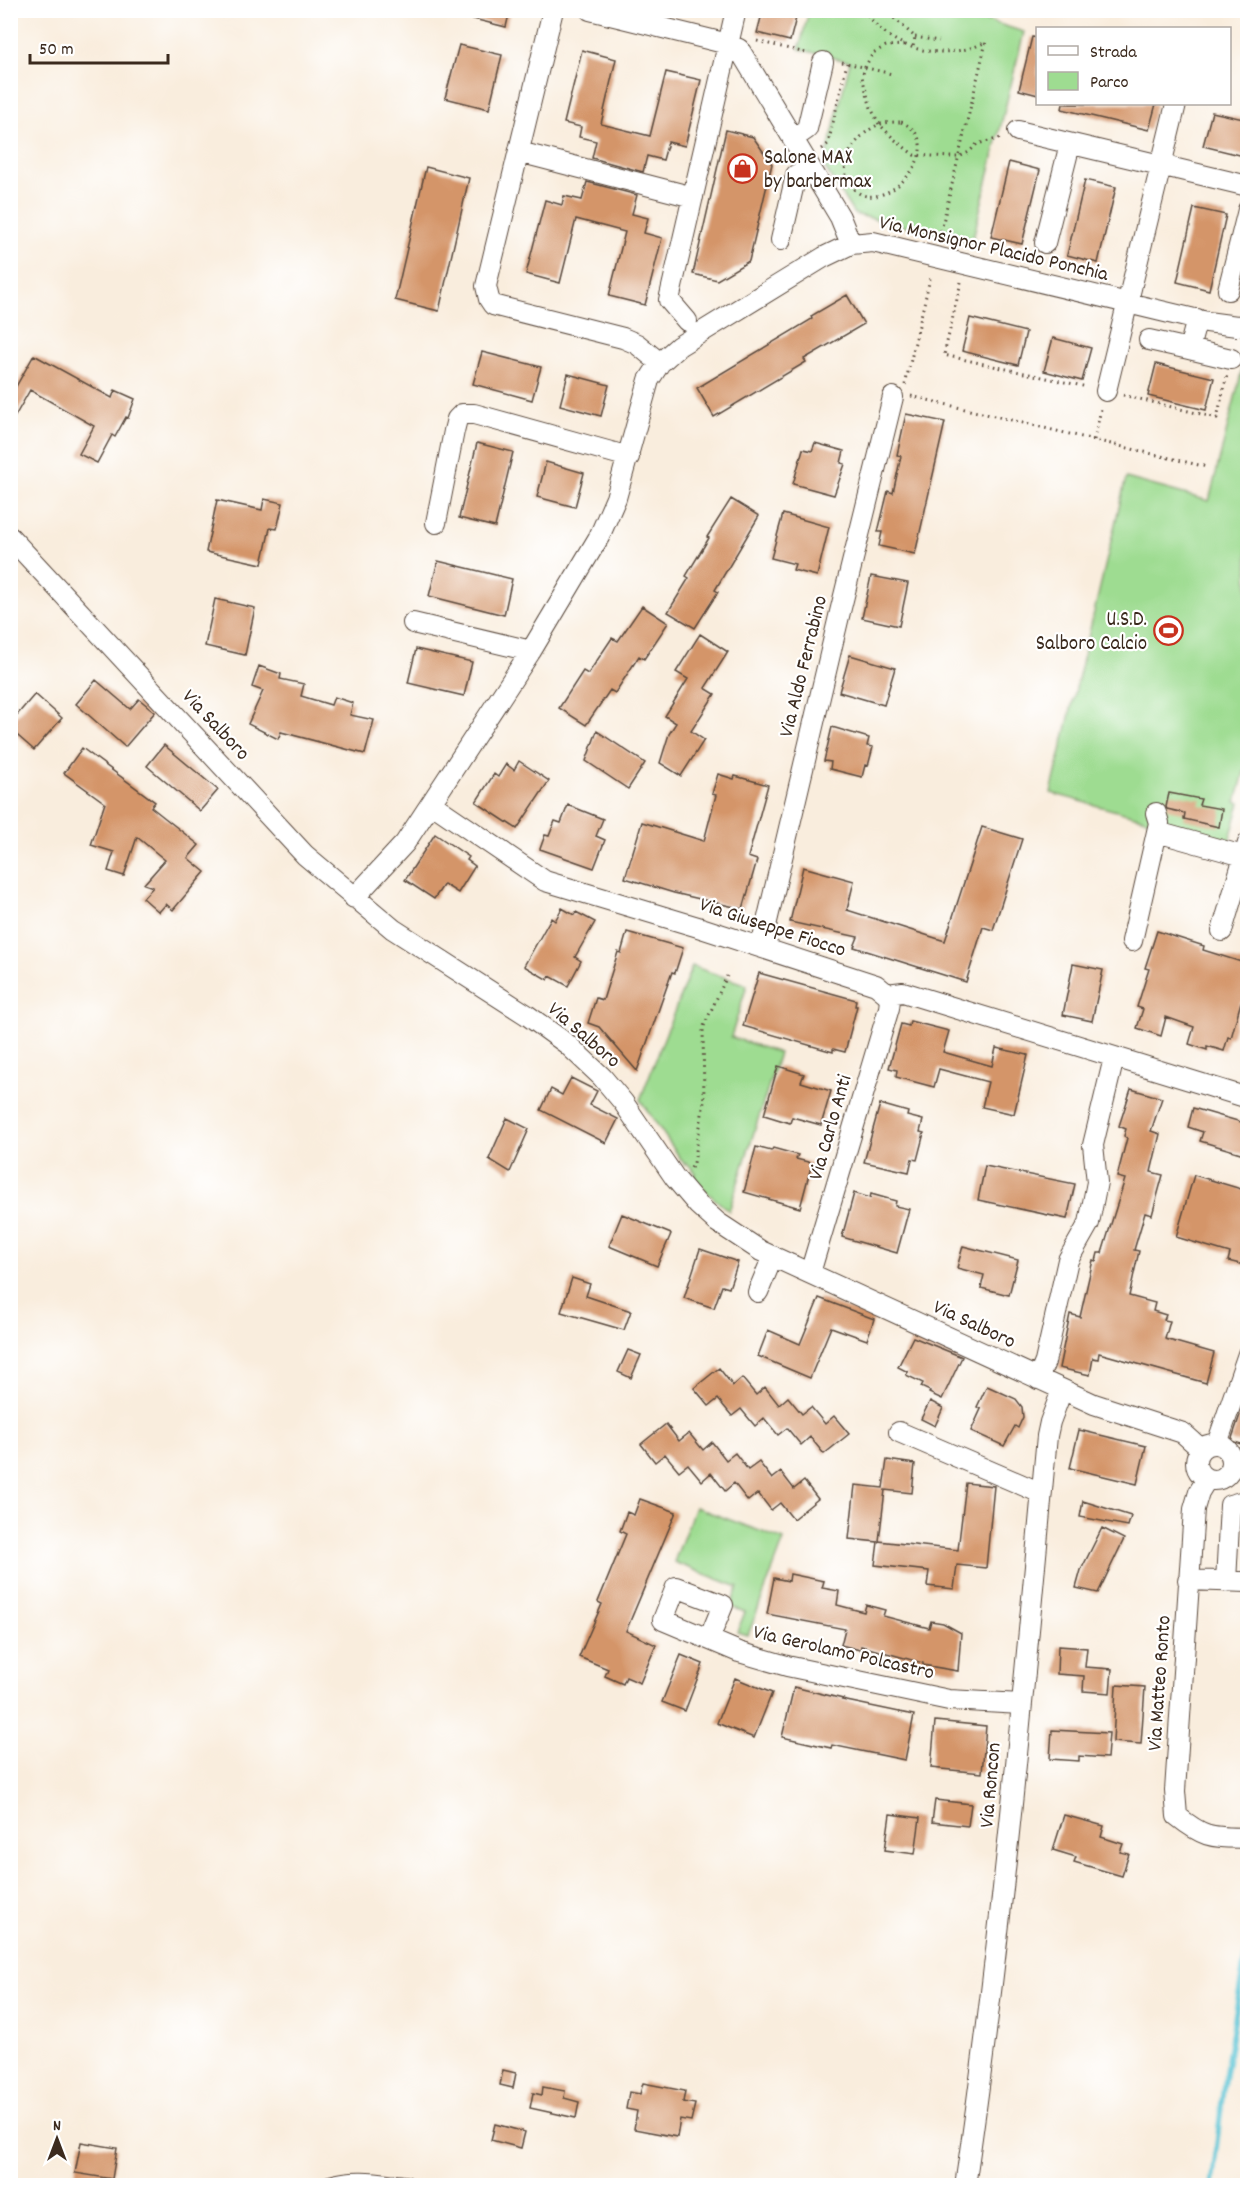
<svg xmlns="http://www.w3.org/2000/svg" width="1258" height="2196" viewBox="0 0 1258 2196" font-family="Dekko,sans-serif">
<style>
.green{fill:#9edc91;stroke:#6c8358;stroke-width:1.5}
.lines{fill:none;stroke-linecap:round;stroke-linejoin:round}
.stream{stroke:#5bc5d5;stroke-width:5}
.building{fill:#d49569}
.minor-casing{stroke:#58473b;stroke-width:22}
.path{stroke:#58473b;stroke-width:3;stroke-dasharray:1.5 4.5;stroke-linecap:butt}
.minor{stroke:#fff;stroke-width:20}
.labels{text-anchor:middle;stroke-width:4.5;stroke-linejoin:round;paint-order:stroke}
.poi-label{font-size:21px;fill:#3b2a1e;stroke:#fff;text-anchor:start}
.street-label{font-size:21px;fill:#3b2a1e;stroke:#fff}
</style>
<rect width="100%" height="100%" fill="#fff"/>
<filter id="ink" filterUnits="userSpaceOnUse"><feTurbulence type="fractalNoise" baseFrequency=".0167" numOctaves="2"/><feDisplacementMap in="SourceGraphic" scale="12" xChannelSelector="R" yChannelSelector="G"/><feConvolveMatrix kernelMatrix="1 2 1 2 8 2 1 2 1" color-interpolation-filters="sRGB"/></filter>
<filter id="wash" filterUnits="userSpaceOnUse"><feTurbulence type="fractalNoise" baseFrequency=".008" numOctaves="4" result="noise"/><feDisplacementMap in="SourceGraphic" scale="24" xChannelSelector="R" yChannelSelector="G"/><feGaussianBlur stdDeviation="1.35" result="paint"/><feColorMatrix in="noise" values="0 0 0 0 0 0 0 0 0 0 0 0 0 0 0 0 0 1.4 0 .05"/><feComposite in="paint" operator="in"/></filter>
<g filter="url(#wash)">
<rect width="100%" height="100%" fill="#f9eddd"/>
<path class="green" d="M809 11H957L1024 32 972 242 854 214 824 166 850 62 799 49Z
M1247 350 1248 758 1236 802 1240 803 1229 842 1051 793 1126 478 1209 501Z
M692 966 747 985 731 1037 779 1053 729 1211 709 1194 693 1177 696 1173 687 1163 685 1165 640 1100Z
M695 1507 784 1540 748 1635 737 1632 745 1612 731 1607 738 1587 674 1562Z"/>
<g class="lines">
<path class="stream" d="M1212 2186 1224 2082 1248 1940"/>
</g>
<g id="blocks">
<path class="building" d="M461 10H510L506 27 461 16Z
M763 10H798L790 41 757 33Z
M1032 37 1038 38V95L1019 90Z
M459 45 502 55 489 109 445 98Z
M582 50 616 59 601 124 650 136 666 72 701 80 685 146 668 142 663 160 647 156 643 172 592 158 596 141 579 137 581 127 564 123Z
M1063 104H1156L1149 130 1062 109Z
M1212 112 1248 120V157L1203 146Z
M726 130 753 137 772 164 749 261 717 280 693 274Z
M1009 162 1040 170 1022 244 991 237Z
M426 167 469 178 439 311 395 300Z
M1085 180 1116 187 1098 263 1067 255Z
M587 182 637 195 632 214 648 218 644 233 662 238 645 305 609 296 625 232 576 219 560 283 526 274 545 200 562 205 564 196 582 200Z
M1194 208 1226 215 1209 290 1177 282Z
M847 295 864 324 804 359 806 362 714 417 697 388 812 319 811 316Z
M970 318 1026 332 1018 365 962 351Z
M1053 338 1091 348 1082 381 1044 371Z
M482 352 541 367 532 400 473 384Z
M34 355 112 398 115 390 135 399 128 418 126 417 115 437 112 435 97 463 79 454 94 426 30 390 10 425V397Z
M1156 364 1214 378 1206 410 1148 396Z
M568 374 609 385 601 416 560 405Z
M906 414 945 422 915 554 879 546 882 532H878L888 491 893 493 901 456 897 455Z
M477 443 513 452 495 527 459 518Z
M815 443 844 451 841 463 845 464 834 495 793 484 803 449 812 451Z
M546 462 584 473 575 507 537 497Z
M264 499 283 503 277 529 270 528 262 564 206 552 217 500 262 510Z
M731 499 759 516 715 590 718 592 695 628 668 612 689 578 686 576 709 538 707 537Z
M783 514 829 527 817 576 793 570 795 564 771 558Z
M438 561 512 579 504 615 429 596Z
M871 576 908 583 899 626 862 618Z
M215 599 255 608 245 655 205 646Z
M642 606 668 623 644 659 639 656 615 693 610 690 586 725 559 708 583 671 588 674 612 638 618 641Z
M700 634 728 652 705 688 715 694 691 731 704 740 681 776 660 763 669 734 676 723 665 716 688 679 676 672Z
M416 649 472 662 464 696 408 683Z
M850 655 895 668 884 705 839 692Z
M259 666 281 674 280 679 304 684 301 696 331 705 334 697 353 703 350 715 374 720 365 754 281 732 278 739 248 724 263 691 252 687Z
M96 680 130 709 139 699 155 712 125 747 76 704Z
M35 694 62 718 34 750 10 729V723Z
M832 727 869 738 867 746 873 747 868 766 865 765 862 777 830 769 831 762 824 761Z
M597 731 645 763 628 789 586 761Z
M164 745 218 790 200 811 147 766Z
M82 748 155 802 151 807 199 845 188 858 205 872 173 910 166 904 159 912 143 898 153 887 144 884 165 860 137 837 124 876 108 871 114 852 91 845 105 803 64 773Z
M519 761 549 781 517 829 476 802 494 774 498 777 506 764 514 770Z
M718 774 734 779 735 776 768 785 748 857 757 860 743 909 674 893 625 878 642 822 704 841 716 795 712 794Z
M1169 793 1201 799 1199 805 1222 809 1219 827 1184 819 1185 813 1167 809 1166 807Z
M568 805 603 819 596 836 605 840 594 868 540 849 545 835 549 836 555 821 561 823Z
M982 827 1022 839 993 930 983 927 966 982 854 947 858 937 790 922 803 867 854 881 847 910 945 941Z
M435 834 469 857 467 860 475 866 458 893 444 884 434 899 405 880Z
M562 908 574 915 576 912 595 922 575 957 581 961 568 986 550 976 548 980 524 966 551 918 555 921Z
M1157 931 1204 946 1203 950 1248 964V1004L1241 1002 1231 1038 1228 1037 1224 1051 1207 1046V1050L1189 1044 1194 1027 1166 1017 1161 1036 1137 1028 1143 1009 1137 1007 1149 969 1145 968Z
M627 932 683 948 675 973 672 972 637 1071 599 1027 588 1023 596 998 603 1000 618 952 621 953Z
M1073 964 1103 970 1092 1021 1063 1015Z
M759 973 856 1000 855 1006H857L845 1052 833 1049V1052L743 1026Z
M910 1021 949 1031 943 1052 992 1066 996 1048 1028 1055 1014 1114 982 1107 988 1082 939 1069 934 1087 896 1077 897 1070 889 1068 901 1024 909 1026Z
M778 1066 804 1074 801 1082 831 1091 821 1125 792 1117 790 1123 764 1115Z
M571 1078 597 1091 590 1105 618 1119 606 1143 541 1110 551 1089 562 1095Z
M1131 1089 1162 1098 1151 1131 1160 1134 1151 1172 1163 1175 1152 1215 1145 1213 1134 1250 1139 1251 1129 1296 1155 1303 1153 1311 1166 1315 1164 1320 1170 1321 1165 1339 1214 1353 1206 1383 1099 1353 1098 1359 1093 1358 1090 1375 1059 1368 1070 1314 1080 1317 1093 1260 1096 1261 1098 1253H1102L1125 1179 1117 1177 1127 1138 1124 1136 1126 1129 1119 1126Z
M880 1104 908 1112 907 1116 923 1120 920 1132 924 1133 917 1160 912 1159 909 1172 864 1162Z
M1193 1108 1248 1124V1144L1244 1154 1200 1141 1203 1132 1188 1127Z
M507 1118 529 1129 510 1172 489 1159Z
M756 1147 771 1151 773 1148 798 1155 796 1159 812 1163 800 1208 744 1192Z
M985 1166 1075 1184 1067 1219 978 1200Z
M1194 1175 1248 1191V1266L1228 1261 1230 1253 1176 1237Z
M854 1193 870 1198 871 1194 896 1201 895 1206 909 1209 897 1253 842 1237Z
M622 1214 671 1234 657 1266 609 1246Z
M963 1246 1018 1260 1009 1295 981 1288 984 1275 957 1268Z
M700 1249 738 1262 729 1288 722 1286 714 1308 684 1298Z
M572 1278 590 1284 586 1296 631 1311 624 1330 561 1312Z
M819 1298 874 1319 867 1340 831 1327 810 1378 758 1356 768 1330 800 1344Z
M913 1337 962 1357 942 1399 929 1393 930 1391 921 1387 923 1383 906 1375 908 1372 898 1367Z
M628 1350 641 1355 631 1378 618 1372Z
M719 1368 733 1386 742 1378 756 1395 765 1387 779 1405 788 1397 802 1414 811 1407 825 1424 834 1416 849 1434 824 1454 810 1437 801 1445 787 1428 778 1435 764 1418 755 1426 741 1409 732 1416 718 1399 709 1406 694 1388Z
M987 1386 1016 1399 1022 1407 1023 1417 1018 1428 1015 1426 1004 1446 971 1431 981 1409 977 1407Z
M1248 1392V1446L1231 1441Z
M930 1401 943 1408 935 1426 921 1419Z
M666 1424 679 1441 689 1433 703 1450 712 1442 726 1460 735 1453 748 1470 759 1462 772 1479 781 1472 794 1489 804 1481 818 1499 793 1519 780 1503 771 1510 758 1493 748 1501 734 1483 725 1491 711 1473 702 1481 688 1464 679 1471 665 1454 655 1462 641 1444Z
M1079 1430 1146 1446 1137 1484 1070 1468Z
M887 1460 915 1464 912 1493 885 1490 879 1541 958 1550 966 1483 994 1486 986 1568 957 1565 954 1589 927 1586 929 1571 875 1565 878 1542 849 1539 855 1485 883 1488Z
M640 1499 676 1512 626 1631 656 1645 640 1683 626 1677 623 1684 605 1676 608 1669 579 1657 602 1604 598 1602 626 1534 620 1531 627 1512 634 1515Z
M1083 1501 1131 1516 1128 1526 1080 1517Z
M1102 1528 1124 1539 1098 1593 1076 1588 1081 1570Z
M790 1574 824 1581 822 1588 839 1591 837 1605 864 1612 866 1605 885 1610 883 1616 929 1628 931 1621 943 1623 961 1633 958 1671 923 1665V1663L861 1646 860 1650 841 1645 845 1629 767 1614 774 1578 789 1581Z
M1058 1646 1087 1648 1085 1667 1112 1669 1110 1693 1083 1691 1084 1676 1057 1674Z
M681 1655 703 1664 685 1711 662 1702Z
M735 1678 772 1693 754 1738 717 1723Z
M1116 1685 1145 1687 1141 1744 1113 1742Z
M794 1687 843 1699 842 1700 914 1715 905 1760 832 1745 831 1748 782 1737Z
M935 1721 986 1726 982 1773 931 1768Z
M1052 1730 1109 1733 1107 1758 1079 1756V1761L1050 1759Z
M935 1800 971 1804 968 1826 932 1822Z
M890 1814 920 1818 915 1854 885 1850Z
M1064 1815 1104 1826 1101 1837 1123 1844 1120 1852 1129 1854 1122 1876 1074 1862 1076 1857 1053 1850Z
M503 2070 516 2073 513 2088 500 2085Z
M643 2083 685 2091 683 2102 695 2104 691 2121 680 2119 677 2137 634 2129 637 2111 626 2109 629 2092 640 2094Z
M543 2087 565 2091 564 2098 579 2102 576 2118 530 2108 533 2093 542 2095Z
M495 2124 525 2132 521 2148 491 2140Z
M81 2142 117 2148 112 2179 75 2173Z"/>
</g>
</g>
<g filter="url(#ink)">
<use href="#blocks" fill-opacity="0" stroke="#58473b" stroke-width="1.5"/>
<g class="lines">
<defs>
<path id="minor" d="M553 10 486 286 489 299 493 305 623 338 637 344 660 363
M590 10 728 44 739 49 840 217 851 244
M1018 131 1248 186
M794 138 807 129 823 62
M519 152 693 197
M781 240 796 175 810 167
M1045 243 1070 144
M1228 290 1248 210
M687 321 669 300 736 10
M1149 340 1189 349 1197 319
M1189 349 1231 359
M1106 391 1176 104
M436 523 454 431 457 419 462 414H474L629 457
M10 537 305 855 393 929 527 1015 567 1044 602 1077 623 1102 675 1178 698 1205 717 1222 761 1251 1094 1404 1183 1433 1201 1449
M413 623 531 651
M432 804 545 881 698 927 876 985 887 994
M1157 832 1243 856
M354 898 405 843 531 651 599 537 616 498 649 380 660 363 679 346 824 257 851 244 873 242 1207 322 1237 326 1248 325
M1222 931 1248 843
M1132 941 1159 823 1156 813
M761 947 840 612 893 397
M887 994 903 992 1248 1098
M810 1273 889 1008 890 1000 887 994
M758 1292 773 1256
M1038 1379 1045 1362 1068 1260 1089 1223 1097 1182 1093 1145 1114 1058
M899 1432 1041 1493
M1196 1462a18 18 0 1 1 36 0a18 18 0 1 1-36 0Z
M1217 1444 1248 1354
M1207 1479 1199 1492 1194 1509 1175 1791 1177 1816C1206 1839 1211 1837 1248 1838
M1188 1580 1248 1582
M1226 1582 1230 1505 1248 1500
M709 1639 723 1605 676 1587 663 1620 739 1652 787 1666 949 1700 1021 1704
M330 2186C355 2178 379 2183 405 2186
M965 2186C1002 1937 1024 1686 1047 1436L1050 1422 1062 1390"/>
</defs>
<use href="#minor" class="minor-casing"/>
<path class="path" d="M865 10C889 52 945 62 986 42L939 239
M885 10 915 37 913 47
M915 37 939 41
M757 41 806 53
M904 45 886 46 873 53 865 67 862 77 871 108 879 124 894 139 914 155 952 157H959L969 152 977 144 1001 138
M842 62 892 74
M901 122C953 144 886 216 856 191 831 170 855 135 878 125 885 122 894 122 901 122Z
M822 149 828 144 847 63
M961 282 944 355 1087 387
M905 385 931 274
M1123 395 1217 418 1227 375
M911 396 1207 467
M1094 440 1101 409
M691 1168 694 1163 704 1102 703 1028 727 976"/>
<use href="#minor" class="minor"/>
</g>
</g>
<defs>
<symbol id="shop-ring" viewBox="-11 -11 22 22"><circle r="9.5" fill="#fff" stroke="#c8321e" stroke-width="1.5"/><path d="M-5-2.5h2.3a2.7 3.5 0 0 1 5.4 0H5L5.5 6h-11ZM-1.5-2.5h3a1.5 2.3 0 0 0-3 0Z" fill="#c8321e"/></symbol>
<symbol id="stadium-ring" viewBox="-11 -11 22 22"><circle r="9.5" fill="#fff" stroke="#c8321e" stroke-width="1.5"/><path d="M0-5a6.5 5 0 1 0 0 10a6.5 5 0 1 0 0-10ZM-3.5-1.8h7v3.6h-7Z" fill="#c8321e"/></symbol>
</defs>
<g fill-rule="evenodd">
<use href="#shop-ring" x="726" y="152" width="33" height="33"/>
<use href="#stadium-ring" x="1152" y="614" width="33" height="33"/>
</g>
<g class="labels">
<g class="poi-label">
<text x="764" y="163">Salone MAX<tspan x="764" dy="24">by barbermax</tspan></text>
<text x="1147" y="625" text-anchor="end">U.S.D.<tspan x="1147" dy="24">Salboro Calcio</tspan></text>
</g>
<g class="street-label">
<text transform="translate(994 247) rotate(13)" y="7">Via Monsignor Placido Ponchia</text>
<text transform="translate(802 666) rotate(-76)" y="7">Via Aldo Ferrabino</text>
<text transform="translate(217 724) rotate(47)" y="7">Via Salboro</text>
<text transform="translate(773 926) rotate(18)" y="7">Via Giuseppe Fiocco</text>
<text transform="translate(585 1034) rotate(41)" y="7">Via Salboro</text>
<text transform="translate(829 1127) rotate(-74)" y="7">Via Carlo Anti</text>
<text transform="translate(975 1323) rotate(25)" y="7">Via Salboro</text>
<text transform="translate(844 1651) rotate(13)" y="7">Via Gerolamo Polcastro</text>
<text transform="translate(1158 1683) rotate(-86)" y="7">Via Matteo Ronto</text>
<text transform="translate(989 1785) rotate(-85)" y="7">Via Roncon</text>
</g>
</g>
<rect width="1258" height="2196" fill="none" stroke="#fff" stroke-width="36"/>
<rect x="1036" y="27" width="195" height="78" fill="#ffffff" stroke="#b1aaa5" stroke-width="1.5"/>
<rect x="1048" y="46" width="30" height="9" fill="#ffffff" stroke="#b1aaa5" stroke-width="1.5"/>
<text x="1090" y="57" font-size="18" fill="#3b2a1e">Strada</text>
<rect x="1048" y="72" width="30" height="18" fill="#9edc91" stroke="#b1aaa5" stroke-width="1.5"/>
<text x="1090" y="87" font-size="18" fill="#3b2a1e">Parco</text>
<g transform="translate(57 2139)" stroke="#ffffff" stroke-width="4.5" paint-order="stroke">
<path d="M0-4.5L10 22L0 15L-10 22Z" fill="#3b2a1e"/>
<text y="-9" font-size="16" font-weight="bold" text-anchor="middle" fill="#3b2a1e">N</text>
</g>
<path d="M30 54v9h138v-9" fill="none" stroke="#3b2a1e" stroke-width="3"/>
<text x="39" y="54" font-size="18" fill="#3b2a1e" stroke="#ffffff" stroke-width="4.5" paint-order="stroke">50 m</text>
</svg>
